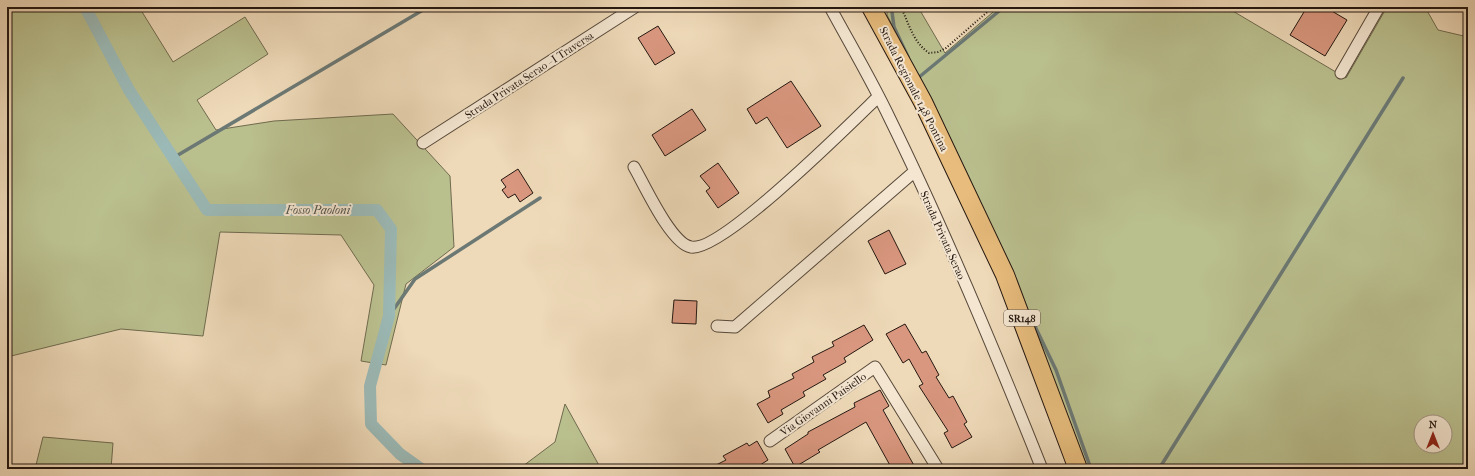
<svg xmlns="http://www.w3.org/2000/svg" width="1475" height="476" viewBox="0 0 1475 476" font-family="'IM FELL French Canon',serif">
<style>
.green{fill:#babf8e;stroke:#6f6b4f;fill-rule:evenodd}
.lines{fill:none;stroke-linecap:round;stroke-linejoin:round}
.stream{stroke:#6b7874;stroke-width:3.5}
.canal{stroke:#9bb9b6;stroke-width:12}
.building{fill:#d9977f;stroke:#241710}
.street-casing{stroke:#56483a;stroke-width:13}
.primary-casing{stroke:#241710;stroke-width:20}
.path{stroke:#241710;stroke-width:2;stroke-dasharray:1 2;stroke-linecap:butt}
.street{stroke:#f4e6d1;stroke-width:11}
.primary{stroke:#e7bc7c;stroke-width:18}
.labels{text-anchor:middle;stroke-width:4;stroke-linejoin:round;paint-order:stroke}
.shield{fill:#f4e6d1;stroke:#62554a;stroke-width:1}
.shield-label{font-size:10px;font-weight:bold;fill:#241710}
.street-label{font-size:11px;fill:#241710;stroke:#f4e6d1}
.water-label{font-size:12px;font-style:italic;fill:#4e504a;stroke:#f4e6d1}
</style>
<rect width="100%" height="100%" fill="#eed9b8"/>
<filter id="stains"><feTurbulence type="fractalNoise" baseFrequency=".005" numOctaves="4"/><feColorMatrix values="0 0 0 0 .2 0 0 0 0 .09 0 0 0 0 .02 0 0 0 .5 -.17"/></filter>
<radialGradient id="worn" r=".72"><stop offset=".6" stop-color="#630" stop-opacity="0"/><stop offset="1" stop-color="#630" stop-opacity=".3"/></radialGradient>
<path class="green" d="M7 7H139L173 62 245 17 268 54 197 100 216 130 274 121 393 114 450 176 454 247 406 284 386 365 361 361 374 285 341 235 220 232 203 336 121 329 7 357Z
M887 7H918L945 53 999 7H1226L1346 78 1387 7H1425L1438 30 1468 37V469H1088L1039 341 948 136 887 15ZM1421 422H1445V446H1421Z
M565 404 601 469H519L555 442Z
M43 437 113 443 111 469H35Z"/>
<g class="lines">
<path class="stream" d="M892 12 894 27 908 57
M918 78 1004 7
M173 158 428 7
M1029 314 1056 370 1091 469
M389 316 415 279 540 198
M1159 469 1403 78"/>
<path class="canal" d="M85 7 129 90 207 210H377L391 229 389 316 370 386 371 424 400 454 421 469"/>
</g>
<path class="building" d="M1307 7H1325L1347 20 1325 56 1290 35Z
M658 26 675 53 655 65 638 38Z
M791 81 821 126 787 148 767 117 756 124 747 109Z
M692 109 706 130 665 156 652 135Z
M718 163 739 193 718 208 706 191 710 188 700 176Z
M518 169 533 193 520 202 515 194 508 198 502 190 506 187 501 180Z
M889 230 906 264 885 274 868 241Z
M674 300 697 301 696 324 672 323Z
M905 324 922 353 926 351 939 375 936 377 949 398 953 396 967 422 964 424 972 437 952 448 944 433 948 431 919 386 923 384 909 359 903 363 886 334Z
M864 325 873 340 844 358 846 362 823 375 826 379 803 392 805 396 781 410 783 414 768 423 757 404 770 397 768 391 794 378 792 374 814 362 812 357 834 346 832 342Z
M880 390 889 406 883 410 916 469H892L866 422 818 450 820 452 795 467 785 449 808 434V432L855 407 854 403Z
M757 441 768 460 760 465 762 469H708L726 460 723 456 747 443 749 446Z"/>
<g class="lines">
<defs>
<path id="street" d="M830 7C850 44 872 81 890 119 946 233 995 351 1042 469
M1341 73 1379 7
M423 143 635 7
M634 167C644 184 671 244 691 247 721 253 852 122 878 97
M717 326 735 327 915 171
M770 441 875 367 938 469"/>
<path id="primary" d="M871 7 923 102 1005 275 1078 469"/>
</defs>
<use href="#street" class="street-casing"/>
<use href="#primary" class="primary-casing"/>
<path class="path" d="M901 7C909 24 913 42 929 53L938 52 946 48 993 7"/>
<use href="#street" class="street"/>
<use href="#primary" class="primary"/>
</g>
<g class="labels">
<rect class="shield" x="1004" y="310" width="36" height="16" rx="3"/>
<g class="shield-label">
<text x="1022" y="322">SR148</text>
</g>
<g class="street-label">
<text transform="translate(529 75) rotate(-33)" y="4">Strada Privata Serao - I Traversa</text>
<text transform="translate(914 89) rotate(63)" y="4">Strada Regionale 148 Pontina</text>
<text transform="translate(943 235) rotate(66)" y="4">Strada Privata Serao</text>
<text transform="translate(823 404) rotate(-35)" y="4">Via Giovanni Paisiello</text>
</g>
<g class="water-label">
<text x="318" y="214">Fosso Paoloni</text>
</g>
</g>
<rect width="1475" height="476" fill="none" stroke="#eed9b8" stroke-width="24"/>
<rect x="8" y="8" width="1459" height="460" fill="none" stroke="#241710" stroke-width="2"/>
<rect x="12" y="12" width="1451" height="452" fill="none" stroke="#241710"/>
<g transform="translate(1433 434)"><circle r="19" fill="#f4e6d1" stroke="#a19384"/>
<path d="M0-3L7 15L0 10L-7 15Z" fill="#8f2418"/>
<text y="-6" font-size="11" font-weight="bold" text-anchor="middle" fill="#241710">N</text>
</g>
<rect width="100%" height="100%" filter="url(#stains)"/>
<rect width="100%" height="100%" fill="url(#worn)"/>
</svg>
